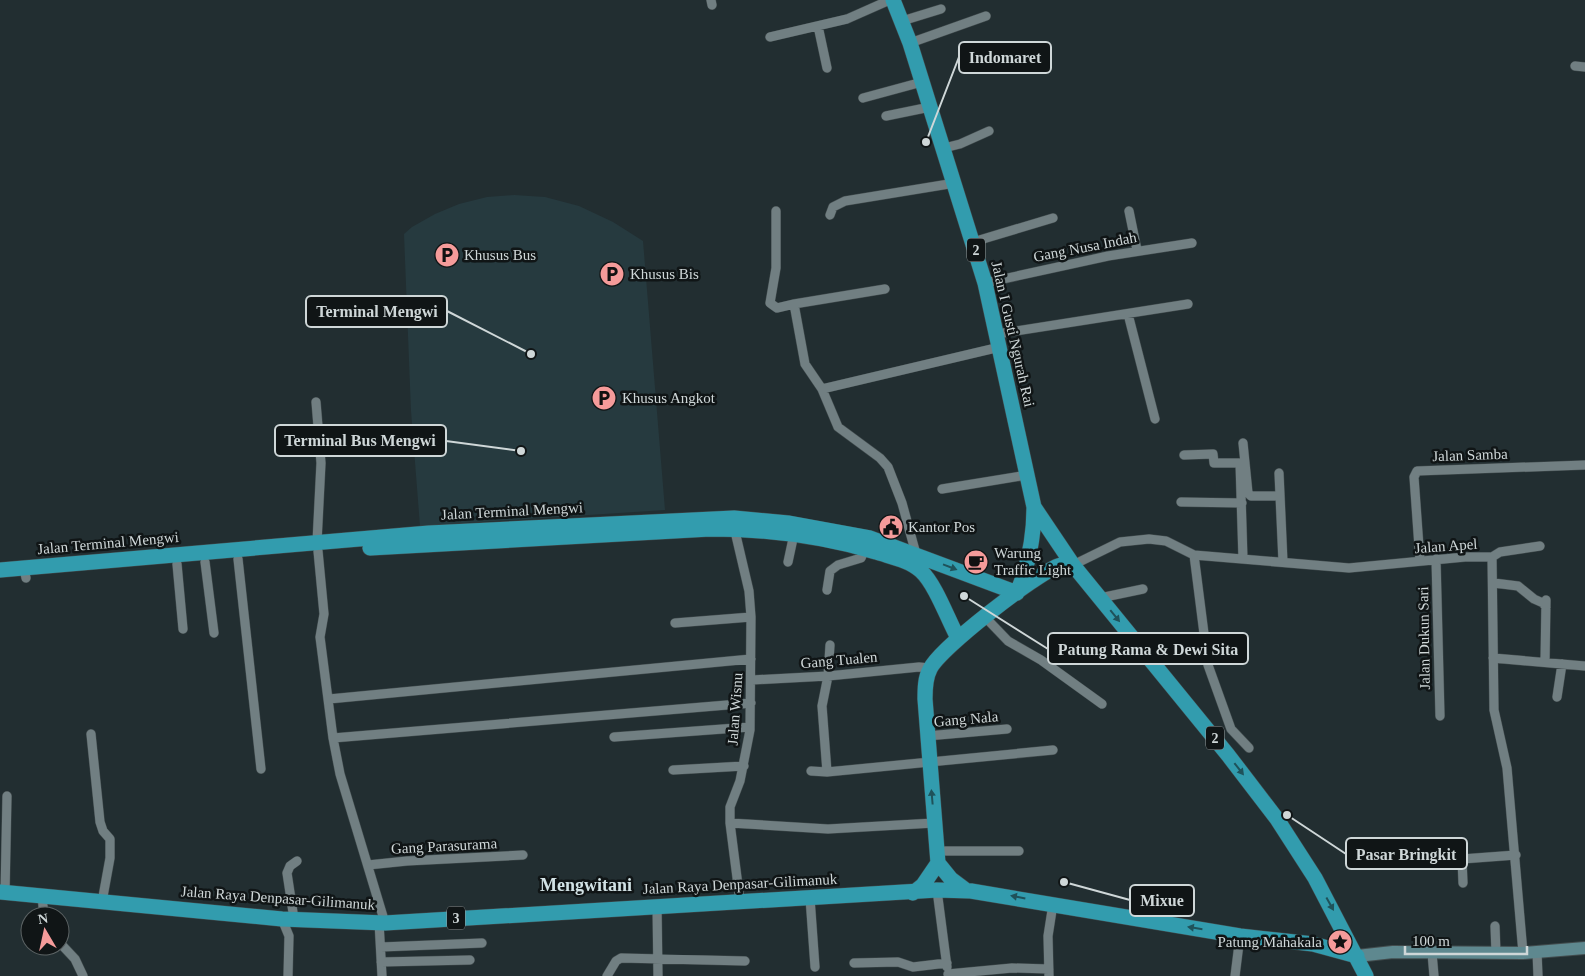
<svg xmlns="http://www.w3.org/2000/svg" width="1585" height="976" viewBox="0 0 1585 976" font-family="'Times New Roman',serif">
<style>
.built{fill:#263a3f}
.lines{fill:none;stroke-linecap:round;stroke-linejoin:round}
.street-casing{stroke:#424c4e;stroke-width:10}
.secondary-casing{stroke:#424c4e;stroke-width:14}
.highway-casing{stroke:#424c4e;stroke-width:16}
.street{stroke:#717f82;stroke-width:9}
.secondary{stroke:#5e888f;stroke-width:12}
.highway{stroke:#329cae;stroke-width:15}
.oneway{fill:#1f525a}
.labels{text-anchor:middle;stroke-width:5;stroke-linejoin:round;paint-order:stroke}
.shield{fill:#101516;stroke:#969d9e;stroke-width:1}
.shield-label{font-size:14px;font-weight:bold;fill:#cfd7d8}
.street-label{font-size:15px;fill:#cfd7d8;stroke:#101516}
.poi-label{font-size:15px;fill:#cfd7d8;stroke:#101516;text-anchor:start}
.quarter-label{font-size:18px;font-weight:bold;fill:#d2e2e5;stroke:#101516}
.leader{fill:none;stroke:#cfd7d8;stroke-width:2}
.callout-dot{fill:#cfd7d8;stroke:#101516;stroke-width:2}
.callout{fill:#101516;stroke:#cfd7d8;stroke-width:2}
.callout-label{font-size:16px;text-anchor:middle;font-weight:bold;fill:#cfd7d8}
</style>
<rect width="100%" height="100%" fill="#222e31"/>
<path class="built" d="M514 195 545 197 579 206 613 222 643 241 665 510 420 526 411 411 404 234 412 227 435 214 459 204 487 197Z"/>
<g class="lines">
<defs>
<path id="street" d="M711 0 712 5
M902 21 941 9
M818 26 827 68
M770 37 847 19 890 0
M910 43 986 16
M1575 66 1585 67
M863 98 922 82
M886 116 930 107
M944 148 960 144 989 131
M776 211V268L770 303 777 308 794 304 805 364 822 389
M1129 211 1137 250
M830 215 833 207 845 201 955 183
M973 242 1053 218
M985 283 1108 256 1192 243
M794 304 885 289
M1128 314 1155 419
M997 334 1188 304
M316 402 321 463 317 542
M1243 443 1248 493 1251 496H1279
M1184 455 1213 454 1214 463H1240L1243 559
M1279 473 1283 562
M942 489 1027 475
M1181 502 1242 503
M734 527 749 591 751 617 750 730 740 781 730 807V823L740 901
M318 551 324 614 320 637 333 738 340 774 385 923
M916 554 902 503 888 467 880 458 838 427 822 389 1000 347
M1194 555 1208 665 1231 729 1249 748
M1492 557 1500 552 1540 546
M238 559 261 769
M1436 559 1440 716
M1420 561 1414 477 1417 471 1585 465
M205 562 214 633
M788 562 794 534
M177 564 183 629
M1073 565 1120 542 1149 539 1166 541 1194 555 1349 568 1465 557H1492L1494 710 1507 768 1523 953
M24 568 26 578
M1494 583 1518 586 1534 599 1543 603 1546 607
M827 590 830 571 838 565 861 558 867 545
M1100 598 1143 589
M985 617 1008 641 1041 660 1102 704
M675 623 751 617
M1493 658 1585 666
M1545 662 1546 600
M752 680 828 676 919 667 930 668
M1557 697 1562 664
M329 699 751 659
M91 734 100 822 103 831 110 839V858L102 902
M927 736 1007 729
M614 737 750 727
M333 738 751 703
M673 770 744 766
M811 771 827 772 1053 750
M827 772 822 706 828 676 830 645
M730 823 828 829 934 823
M937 851H1019
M1427 859H1462L1516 855
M1462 859 1463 883
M368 865 407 861 523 855
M937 890 947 967
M5 893 7 796
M42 896 44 916
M810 898 815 967
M657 905 658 976
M282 919 289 936 288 976
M294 919 287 873 290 866 297 861
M379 922 382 976
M1495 926 1496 953
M60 943 75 959 83 976
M381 947 482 943
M1537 952 1538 976
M1432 953 1434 976
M381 962 470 960
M854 963 898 962 913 967 947 963
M948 974 1012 968 1049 969
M607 976 616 961 621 958 745 961
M1049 976 1048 936 1053 904
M1235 976 1240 936"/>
<path id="secondary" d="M1357 956 1393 952 1523 953 1585 948"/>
<path id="highway" d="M893 0 910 43 985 283 1034 507C1034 538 1029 564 1017 593
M1034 507 1073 565 1228 755 1277 819 1315 878 1366 976
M370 548 710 529C767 529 822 536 876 552 891 557 909 560 921 571 936 585 948 620 958 638
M0 570 429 533 734 518 788 523 870 538 1017 593
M938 863 951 879 967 891
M0 892 282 919 385 923 937 890 971 891 1240 936 1313 944 1357 956
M913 893 923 885 938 863 925 699C925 689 925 678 930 669 940 648 1035 575 1058 566 1063 564 1068 564 1073 565"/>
</defs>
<use href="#street" class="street-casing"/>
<use href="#secondary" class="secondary-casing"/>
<use href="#highway" class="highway-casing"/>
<use href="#street" class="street"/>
<use href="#secondary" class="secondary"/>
<use href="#highway" class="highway"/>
</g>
<defs><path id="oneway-solid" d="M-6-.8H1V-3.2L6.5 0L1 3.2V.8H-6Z" transform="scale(1.25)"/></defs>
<g class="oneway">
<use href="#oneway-solid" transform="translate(950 567) rotate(21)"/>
<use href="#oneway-solid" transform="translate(1115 616) rotate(51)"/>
<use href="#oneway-solid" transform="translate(1239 769) rotate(52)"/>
<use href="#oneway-solid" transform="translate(932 797) rotate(-95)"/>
<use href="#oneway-solid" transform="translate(1018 897) rotate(-169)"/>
<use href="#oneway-solid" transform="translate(1330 904) rotate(61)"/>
<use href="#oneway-solid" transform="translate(1195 928) rotate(-171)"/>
</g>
<defs>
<symbol id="parking-disc" viewBox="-11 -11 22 22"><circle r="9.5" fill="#f59b9a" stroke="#101516"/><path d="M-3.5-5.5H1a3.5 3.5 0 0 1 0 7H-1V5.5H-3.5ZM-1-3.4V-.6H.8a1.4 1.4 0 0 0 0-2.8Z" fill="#111"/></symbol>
<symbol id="civic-disc" viewBox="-11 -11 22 22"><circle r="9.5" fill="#f59b9a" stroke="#101516"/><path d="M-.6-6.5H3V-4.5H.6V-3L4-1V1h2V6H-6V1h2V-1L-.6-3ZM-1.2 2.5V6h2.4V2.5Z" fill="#111"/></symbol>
<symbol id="cafe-disc" viewBox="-11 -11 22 22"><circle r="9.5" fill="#f59b9a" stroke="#101516"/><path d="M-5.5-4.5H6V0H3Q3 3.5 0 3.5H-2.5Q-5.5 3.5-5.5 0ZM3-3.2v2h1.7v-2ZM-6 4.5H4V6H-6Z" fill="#111"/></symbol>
<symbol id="sight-disc" viewBox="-11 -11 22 22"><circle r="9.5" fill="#f59b9a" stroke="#101516"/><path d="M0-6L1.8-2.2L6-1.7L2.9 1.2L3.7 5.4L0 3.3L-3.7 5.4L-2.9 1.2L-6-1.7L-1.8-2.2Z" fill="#111"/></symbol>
</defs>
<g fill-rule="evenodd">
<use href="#parking-disc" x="433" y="241" width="28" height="28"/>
<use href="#parking-disc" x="598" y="260" width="28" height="28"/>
<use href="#parking-disc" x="590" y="384" width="28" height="28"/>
<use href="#civic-disc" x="877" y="513" width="28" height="28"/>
<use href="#cafe-disc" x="962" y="548" width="28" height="28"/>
<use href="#sight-disc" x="1326" y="928" width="28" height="28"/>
</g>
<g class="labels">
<g class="shield">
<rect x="967" y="238.5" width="18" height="23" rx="4"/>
<rect x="1206" y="726.5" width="18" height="23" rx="4"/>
<rect x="447" y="906.5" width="18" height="23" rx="4"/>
</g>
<g class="shield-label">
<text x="976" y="255">2</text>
<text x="1215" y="743">2</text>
<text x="456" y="923">3</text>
</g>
<g class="street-label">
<text transform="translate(1085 247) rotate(-11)" y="5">Gang Nusa Indah</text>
<text transform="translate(1013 334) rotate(77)" y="5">Jalan I Gusti Ngurah Rai</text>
<text transform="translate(1470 455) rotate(-2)" y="5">Jalan Samba</text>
<text transform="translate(512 511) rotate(-3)" y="5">Jalan Terminal Mengwi</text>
<text transform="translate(108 543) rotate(-5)" y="5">Jalan Terminal Mengwi</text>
<text transform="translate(1446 546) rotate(-4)" y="5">Jalan Apel</text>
<text transform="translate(1424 638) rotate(-91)" y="5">Jalan Dukun Sari</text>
<text transform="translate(839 660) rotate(-5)" y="5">Gang Tualen</text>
<text transform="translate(735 709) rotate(-86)" y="5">Jalan Wisnu</text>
<text transform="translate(966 719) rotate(-5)" y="5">Gang Nala</text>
<text transform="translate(444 846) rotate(-3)" y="5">Gang Parasurama</text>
<text transform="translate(740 884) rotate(-3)" y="5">Jalan Raya Denpasar-Gilimanuk</text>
<text transform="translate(278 898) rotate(4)" y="5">Jalan Raya Denpasar-Gilimanuk</text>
</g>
<g class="poi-label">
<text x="464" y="260">Khusus Bus</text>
<text x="630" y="279">Khusus Bis</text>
<text x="622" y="403">Khusus Angkot</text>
<text x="908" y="532">Kantor Pos</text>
<text x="994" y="558">Warung<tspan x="994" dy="17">Traffic Light</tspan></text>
<text x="1322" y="947" text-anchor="end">Patung Mahakala</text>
</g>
<g class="quarter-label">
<text x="586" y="891">Mengwitani</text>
</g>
</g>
<path class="leader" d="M926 142L959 57M531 354L447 311M521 451L446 441M964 596L1048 649M1287 815L1346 854M1064 882L1130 900"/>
<g class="callout-dot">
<circle cx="926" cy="142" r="5"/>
<circle cx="531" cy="354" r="5"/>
<circle cx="521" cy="451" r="5"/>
<circle cx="964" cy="596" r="5"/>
<circle cx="1287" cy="815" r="5"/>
<circle cx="1064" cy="882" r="5"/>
</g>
<g class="callout">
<rect x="959" y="42" width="92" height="31" rx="5"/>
<rect x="306" y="296" width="141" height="31" rx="5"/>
<rect x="275" y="425" width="171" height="31" rx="5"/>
<rect x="1048" y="633" width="200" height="31" rx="5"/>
<rect x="1346" y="838" width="121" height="31" rx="5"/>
<rect x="1130" y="885" width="64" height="31" rx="5"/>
</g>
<g class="callout-label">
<text x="1005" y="63">Indomaret</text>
<text x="377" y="317">Terminal Mengwi</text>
<text x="360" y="446">Terminal Bus Mengwi</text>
<text x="1148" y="655">Patung Rama &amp; Dewi Sita</text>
<text x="1406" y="860">Pasar Bringkit</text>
<text x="1162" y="906">Mixue</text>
</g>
<g transform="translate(45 931) rotate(351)"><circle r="24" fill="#101516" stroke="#5c6364"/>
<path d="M0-4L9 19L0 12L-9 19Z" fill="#f59b9a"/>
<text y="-8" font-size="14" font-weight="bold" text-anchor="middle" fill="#cfd7d8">N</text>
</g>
<path d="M1405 946v8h122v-8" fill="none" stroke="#cfd7d8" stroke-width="2.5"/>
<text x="1412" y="946" font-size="15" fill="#cfd7d8" stroke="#101516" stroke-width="4" paint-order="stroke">100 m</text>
</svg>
